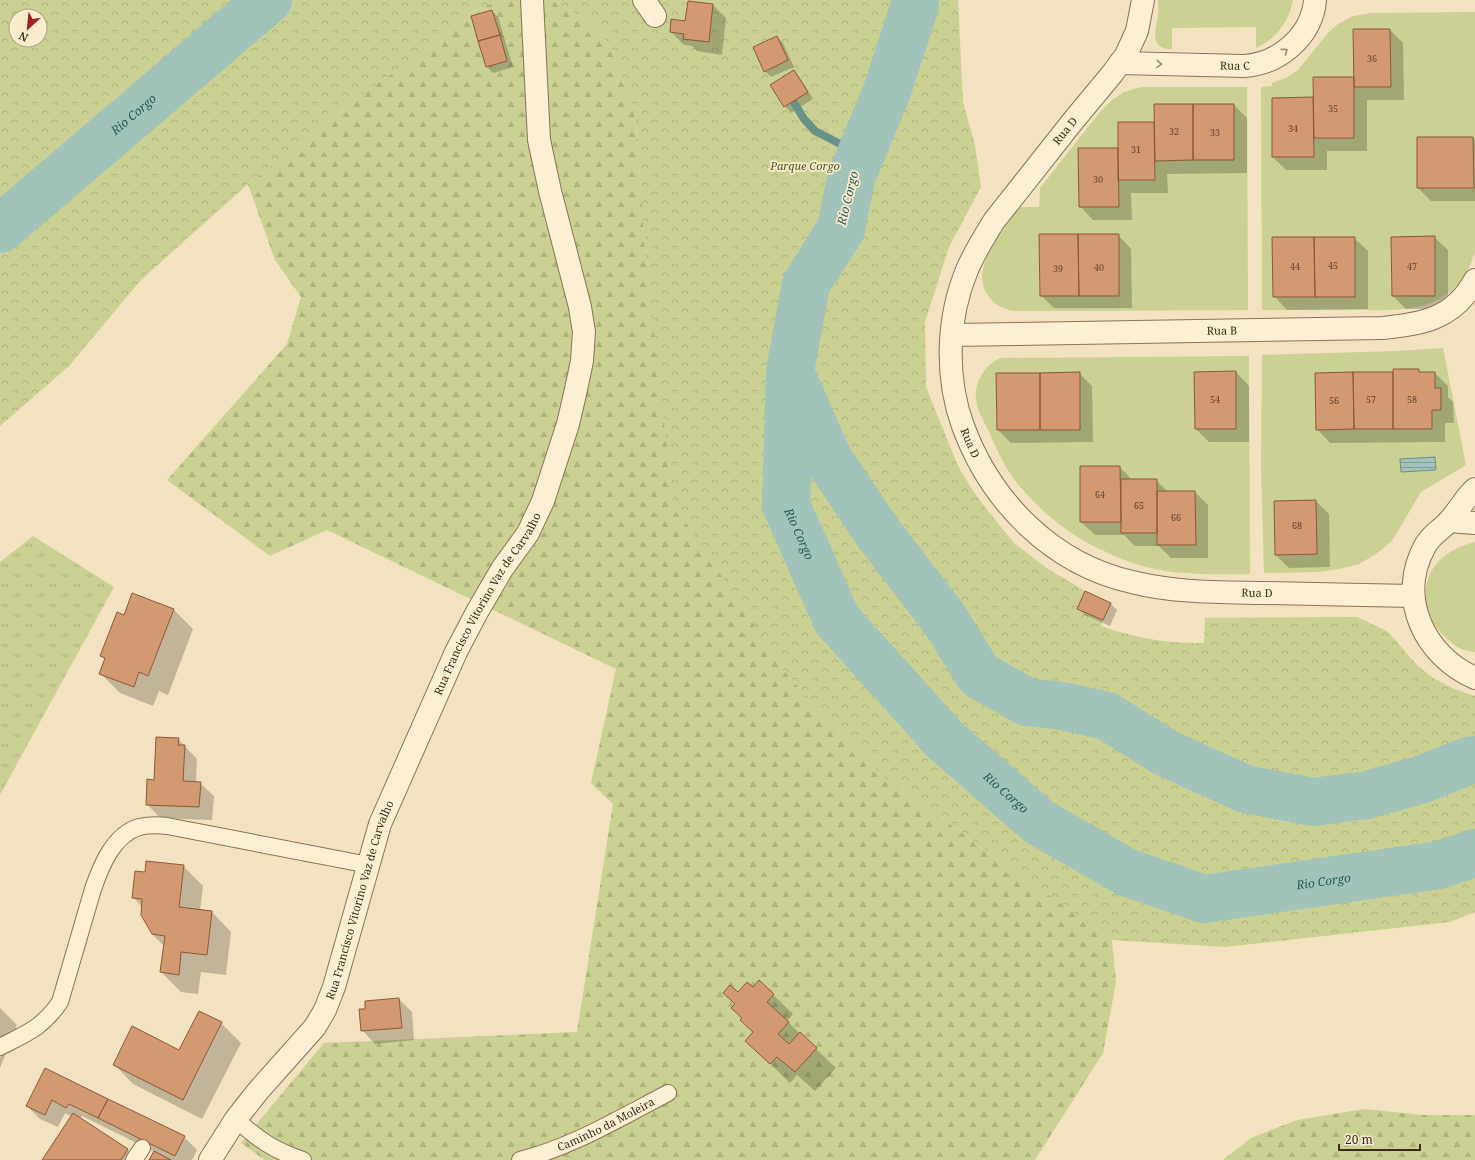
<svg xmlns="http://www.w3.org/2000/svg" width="1475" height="1160" viewBox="0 0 1475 1160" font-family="'Noto Serif',serif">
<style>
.grass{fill:url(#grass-tufts)}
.forest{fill:url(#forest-firs)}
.park{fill:url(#park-crowns);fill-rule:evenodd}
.garden{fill:#cad192}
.water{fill:url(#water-rules);stroke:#699287}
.shadow{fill:#0003}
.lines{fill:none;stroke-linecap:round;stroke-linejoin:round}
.stream{stroke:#699287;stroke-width:8}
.river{stroke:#a2c3b9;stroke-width:48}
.building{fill:#d39971;stroke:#8d5939}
.lane-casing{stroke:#8c7255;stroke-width:18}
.street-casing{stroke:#8c7255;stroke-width:24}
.lane{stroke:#fcefd3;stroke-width:16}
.street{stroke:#fcefd3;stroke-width:22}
.oneway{stroke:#9b8c77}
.labels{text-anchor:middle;stroke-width:3.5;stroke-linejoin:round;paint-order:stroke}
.number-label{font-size:9px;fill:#604630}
.street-label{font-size:11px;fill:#3a2a1b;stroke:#f8eccf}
.park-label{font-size:11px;font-style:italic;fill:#4b5820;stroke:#f8eccf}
.water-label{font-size:12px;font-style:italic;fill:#295b57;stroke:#f8eccf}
</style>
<defs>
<pattern id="grass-tufts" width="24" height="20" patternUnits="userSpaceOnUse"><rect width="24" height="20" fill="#cad192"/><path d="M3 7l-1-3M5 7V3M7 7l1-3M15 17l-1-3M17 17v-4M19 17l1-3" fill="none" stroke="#aeb47d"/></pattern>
<pattern id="forest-firs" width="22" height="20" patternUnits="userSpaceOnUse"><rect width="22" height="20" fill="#cad192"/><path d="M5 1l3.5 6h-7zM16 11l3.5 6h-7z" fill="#aeb47d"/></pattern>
<pattern id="park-crowns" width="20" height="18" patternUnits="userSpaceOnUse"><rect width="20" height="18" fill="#cad192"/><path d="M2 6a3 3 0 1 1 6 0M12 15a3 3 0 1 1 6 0" fill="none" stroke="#aeb47d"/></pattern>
<pattern id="water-rules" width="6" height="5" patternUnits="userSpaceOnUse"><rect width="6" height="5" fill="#a2c3b9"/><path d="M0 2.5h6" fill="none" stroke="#859f96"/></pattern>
</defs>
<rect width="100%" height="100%" fill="#f2e2bf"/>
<path class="grass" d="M33 536 114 587 0 795V562Z"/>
<path class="forest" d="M499 0H552L587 20 610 45 635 111 646 260 788 676 883 777 1112 940 1116 982 1103 1053 1035 1160H265L241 1143 324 1043 577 1032 613 804 591 783 616 669 327 530 270 556 167 480 287 344 301 297 275 260 248 184 375 85 439 42 466 14Z
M1364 1109 1422 1115H1475V1160H1223L1251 1138 1297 1120Z"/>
<path class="park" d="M0 0H499L466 14 439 42 375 85 248 184 141 280 69 366 0 426ZM16 16H40V40H16Z
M552 0H958L963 102 975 145 981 187 949 247 925 322 926 387 958 466 971 488 984 506 1014 543 1048 569 1085 591 1077 609 1103 620 1101 626C1135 638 1169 644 1204 643L1205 618 1357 617 1387 631 1417 665 1433 678 1452 688 1475 696V912L1450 922 1225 947 1112 940 883 777 788 676 673 503 646 260 635 111 610 45 587 20Z"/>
<path class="garden" d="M1158 0H1293C1289 22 1276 39 1256 48V27L1172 28V49C1148 50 1156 29 1158 16 1159 11 1158 5 1158 0Z
M1475 12V252C1455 316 1404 310 1350 310 1321 310 1291 310 1262 310L1261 87 1272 86V83L1286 78 1298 70 1328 33 1338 24 1353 16 1372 13Z
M1141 87H1247L1248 310 1018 311C1007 311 996 306 989 297 967 269 1004 230 1020 207H1039L1040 188 1100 112 1112 100 1124 92Z
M1443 348 1466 465 1421 492 1392 541 1376 554 1359 564 1339 569 1319 572 1264 573 1261 466 1262 355 1397 351Z
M1249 356 1250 574C1229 574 1207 575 1186 573 1157 572 1128 563 1102 550 1071 536 1045 515 1023 490 1006 472 998 451 988 430 983 420 977 410 976 399 974 382 986 363 1001 358Z
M1475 542V652C1469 651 1462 650 1457 647 1449 641 1434 627 1430 618 1424 603 1424 580 1434 567 1444 553 1459 546 1475 542Z"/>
<path class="water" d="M1435 457 1436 470 1401 472 1400 459Z"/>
<path class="shadow" d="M689 2 713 5 726 18 722 55 697 51 692 46 684 45 671 32 686 22Z
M492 11 498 17 513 67 493 73 487 67Z
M1390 30 1403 43 1404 100H1367V151H1327V170H1286L1273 157V99L1314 98 1355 78Z
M777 37 783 43 794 67 771 77 765 71Z
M793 71 800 78 813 99 791 113 785 106Z
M1234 105 1247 118V173L1167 174 1168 193H1131L1132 220H1093L1080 206 1119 149V123H1155Z
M1473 138 1475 140V201H1431L1418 188Z
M1118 235 1131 249 1132 308H1054L1041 295Z
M1434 237 1448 250V309H1406L1393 296Z
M1354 238 1368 251V309L1287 310 1274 296Z
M1418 370 1422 373H1435L1448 386V397L1453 402 1454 423H1445V442L1330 443 1317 429 1394 373Z
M1236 372 1249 386V442H1209L1196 429Z
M1079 373 1092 386 1093 442 1011 443 998 430Z
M1120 467 1132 480H1156L1168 492H1195L1208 505V558H1171L1159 546H1135L1124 535H1095L1081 522Z
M1316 501 1329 514 1330 567 1289 568 1276 555Z
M1086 592 1111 604 1117 610 1110 626 1085 615 1078 608Z
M173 609 193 629 168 695 159 691 153 706 120 693 100 673 105 660 101 656 124 616Z
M178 739 197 759 196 782 200 783 214 796 212 820 160 818 147 804 155 781Z
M183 866 203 886 200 911 212 912 231 932 226 975 201 972 198 994 181 992 161 972 164 946 152 934 142 907 133 897 146 873Z
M760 982 793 1014 787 1021 836 1068 815 1091 797 1075 790 1083 747 1041 754 1033 743 1018 736 1004 738 993 753 989Z
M399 999 412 1012 414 1040 375 1044 362 1030 366 1010Z
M0 1008 17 1025 0 1068Z
M221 1023 241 1043 202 1119 133 1084 114 1064 179 1051Z
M45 1069 184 1137 197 1150 192 1160H151L155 1152 82 1116 80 1119 128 1150 138 1160H44L72 1117 65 1113 58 1127 40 1119 27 1106Z"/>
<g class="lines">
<path class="stream" d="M793 101 804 119 815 131 862 155"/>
<g class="river">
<path id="s1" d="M915 0V5L887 91 851 178 841 229 806 284 790 371 786 505 837 620 945 740 1039 822 1126 872 1204 899 1439 865 1475 853"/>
<path id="s2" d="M0 229 268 0"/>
<path d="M794 381 829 460 878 533 945 620 979 675 1027 702 1062 706 1107 716 1166 753 1245 789 1313 802 1367 795 1423 779 1468 761 1475 760"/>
</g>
</g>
<path class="building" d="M688 1 713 4 709 42 683 39 684 34 670 32 671 19 685 21Z
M492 10 500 35 478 41 471 16Z
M1353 29H1390L1391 87H1354Z
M500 35 507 61 486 67 478 41Z
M777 36 788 60 764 72 753 47Z
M794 70 808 92 784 107 770 85Z
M1313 77H1354V138H1314Z
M1313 97 1314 157H1272V98Z
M1154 104H1193V160L1155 161Z
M1193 104H1234V160H1193Z
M1118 122H1154L1155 180H1118Z
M1417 137H1473L1474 188H1417Z
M1078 148H1118L1119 207H1079Z
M1039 234H1078L1079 296H1040Z
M1078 234H1119V296H1079Z
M1435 236V296H1392L1391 237Z
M1272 237H1314L1315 297H1273Z
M1314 237H1355V297H1315Z
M1393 369H1419V372H1435V388H1441V410H1432V429H1393Z
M1236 371V429H1195L1194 372Z
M1080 372V430H1040V373Z
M1353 372H1393V429H1354Z
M1353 372 1354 429 1316 430 1315 373Z
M996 373H1040V430H997Z
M1080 466H1120L1121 522H1080Z
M1121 479H1157V533H1121Z
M1157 491H1195L1196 545H1157Z
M1316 500 1317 554 1275 555 1274 501Z
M1085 591 1111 603 1103 620 1077 609Z
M132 593 174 609 148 676 139 672 134 687 99 674 105 658 100 656 117 612 124 615Z
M156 737 179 738 178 745H185L183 781 201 782 199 807 146 805 147 779 154 780Z
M146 861 184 865 179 907 212 911 207 955 181 952 179 975 160 972 165 936 152 934 141 915 142 899 132 898 135 871 145 872Z
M759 980 774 994 767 1002 789 1022 778 1034 789 1044 800 1032 817 1048 795 1072 777 1057 770 1064 745 1041 753 1032 740 1020 742 1018 731 1008 735 1004 723 993 730 985 738 992 747 982 753 987Z
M399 998 402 1028 361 1031 359 1009H365V1001Z
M199 1011 222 1022 183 1100 113 1065 132 1026 179 1050Z
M45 1068 108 1099 98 1118 69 1104 66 1108 52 1100 45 1115 26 1106Z
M108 1099 185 1136 175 1156 98 1118Z
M73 1113 128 1149 121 1160H42Z
M154 1151 171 1160H149Z"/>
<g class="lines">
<defs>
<g id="lane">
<path d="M0 1047C27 1033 42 1028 60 1002L93 889C101 866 113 835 139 827 148 825 158 825 167 826L369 865"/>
<path d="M236 1119C257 1139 275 1151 303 1160"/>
<path d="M134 1160 142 1148"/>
<path id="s3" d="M520 1160C572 1147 620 1118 668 1093"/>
</g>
<g id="street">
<path d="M644 0 655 16"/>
<path id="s4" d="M1143 0 1137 31 1126 55 1112 74 1073 121 994 221C984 237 974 253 967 270 947 318 945 377 963 426 991 502 1052 564 1132 582 1175 593 1221 592 1265 593 1314 594 1364 595 1413 596"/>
<path id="s5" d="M1120 63 1244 66C1279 64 1312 36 1315 0"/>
<path id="s6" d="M952 335 1383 328C1422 324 1454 319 1475 280"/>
<path d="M1475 489C1465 498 1459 510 1450 520 1442 530 1433 532 1425 546 1397 597 1423 655 1475 678"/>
<path d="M1449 521 1475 523"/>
<path id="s7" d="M210 1160 236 1119 258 1091 315 1027 325 1010 334 987 380 824 456 652 477 612 502 569 528 533 543 501 568 424 575 394 582 361 584 332 580 307 550 191 539 140 532 0"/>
</g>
</defs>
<use href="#lane" class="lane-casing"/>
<use href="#street" class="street-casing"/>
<use href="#lane" class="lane"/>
<use href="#street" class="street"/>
</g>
<defs><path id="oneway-chevron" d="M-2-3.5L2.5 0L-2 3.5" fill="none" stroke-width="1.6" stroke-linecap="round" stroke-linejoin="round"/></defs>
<g class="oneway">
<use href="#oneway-chevron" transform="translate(1285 51) rotate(-37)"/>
<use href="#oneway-chevron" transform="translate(1159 64) rotate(2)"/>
</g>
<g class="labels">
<g class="number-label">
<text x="1372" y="62">36</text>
<text x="1333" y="112">35</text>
<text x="1293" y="132">34</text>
<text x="1174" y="135">32</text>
<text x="1215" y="136">33</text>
<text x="1136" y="153">31</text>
<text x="1098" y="183">30</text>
<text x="1333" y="269">45</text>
<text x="1295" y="270">44</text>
<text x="1412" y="270">47</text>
<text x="1099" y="271">40</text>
<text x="1058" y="272">39</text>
<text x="1215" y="403">54</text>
<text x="1371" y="403">57</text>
<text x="1412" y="403">58</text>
<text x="1334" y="404">56</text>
<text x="1100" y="498">64</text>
<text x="1139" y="509">65</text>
<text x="1176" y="521">66</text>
<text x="1297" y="529">68</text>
</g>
<g class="street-label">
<text dy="4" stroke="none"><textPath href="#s5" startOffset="115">Rua C</textPath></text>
<text transform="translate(1065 131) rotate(-51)" y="4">Rua D</text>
<text dy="4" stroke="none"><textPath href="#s6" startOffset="270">Rua B</textPath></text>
<text dy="4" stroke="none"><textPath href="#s4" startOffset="504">Rua D</textPath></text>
<text dy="4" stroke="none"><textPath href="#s4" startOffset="851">Rua D</textPath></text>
<text dy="4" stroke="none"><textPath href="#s7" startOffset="629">Rua Francisco Vitorino Vaz de Carvalho</textPath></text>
<text dy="4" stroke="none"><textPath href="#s7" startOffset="305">Rua Francisco Vitorino Vaz de Carvalho</textPath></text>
<text dy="4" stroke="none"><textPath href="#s3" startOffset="93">Caminho da Moleira</textPath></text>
</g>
<g class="park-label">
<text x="805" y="170">Parque Corgo</text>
</g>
<g class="water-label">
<text dy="4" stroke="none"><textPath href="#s2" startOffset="176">Rio Corgo</textPath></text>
<text transform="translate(848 198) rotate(-76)" y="4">Rio Corgo</text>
<text dy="4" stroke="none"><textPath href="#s1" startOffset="561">Rio Corgo</textPath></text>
<text dy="4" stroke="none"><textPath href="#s1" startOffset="897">Rio Corgo</textPath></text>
<text dy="4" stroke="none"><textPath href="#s1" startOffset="1245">Rio Corgo</textPath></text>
</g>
</g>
<g transform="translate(28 28) rotate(207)"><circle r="19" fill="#f8eccf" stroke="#ac9e87"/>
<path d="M0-3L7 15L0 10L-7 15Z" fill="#a02023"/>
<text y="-6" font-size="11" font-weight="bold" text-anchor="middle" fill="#3a2a1b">N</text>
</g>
<path d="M1339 1144v6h81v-6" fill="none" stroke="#3a2a1b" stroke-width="2"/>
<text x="1345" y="1144" font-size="12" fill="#3a2a1b" stroke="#f8eccf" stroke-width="3" paint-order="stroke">20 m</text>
</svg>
